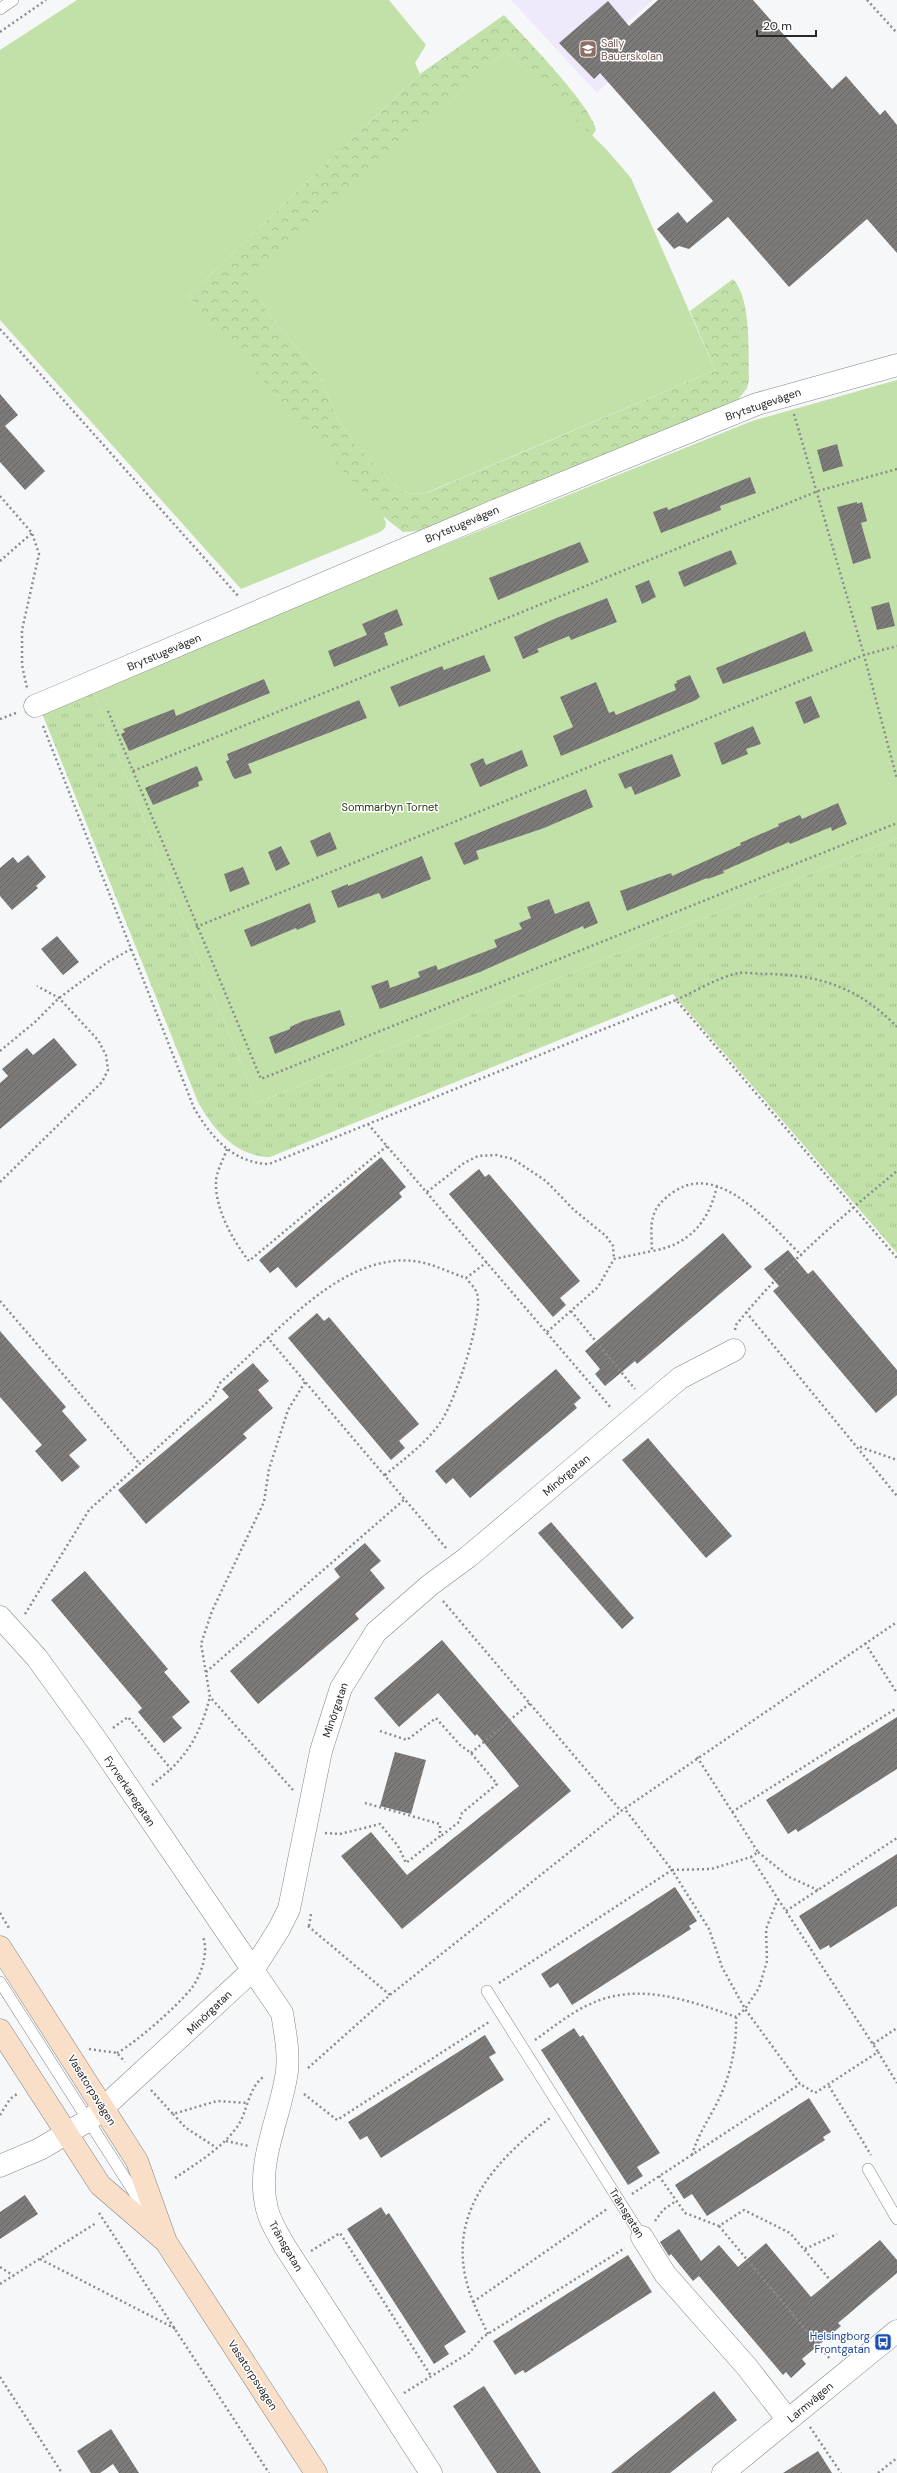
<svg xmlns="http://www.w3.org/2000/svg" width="897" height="2473" viewBox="0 0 897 2473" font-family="'DM Sans',sans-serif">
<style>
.education{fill:#eeeafc}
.green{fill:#c1e1a8}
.forest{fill:url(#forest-crowns)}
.park{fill:url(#park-tufts)}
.building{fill:url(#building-hatch)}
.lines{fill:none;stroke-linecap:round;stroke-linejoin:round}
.lane-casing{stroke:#848587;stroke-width:12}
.street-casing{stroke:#848587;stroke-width:23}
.secondary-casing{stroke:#848587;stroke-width:23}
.path{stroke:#8b8c8e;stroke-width:2.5;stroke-dasharray:2 3;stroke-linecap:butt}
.lane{stroke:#fff;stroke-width:11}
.street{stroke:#fff;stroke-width:22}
.secondary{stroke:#f9dfc8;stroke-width:22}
.labels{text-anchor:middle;stroke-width:3;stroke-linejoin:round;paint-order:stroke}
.education-label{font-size:11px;fill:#785e54;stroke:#fff;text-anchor:start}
.street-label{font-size:11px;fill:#262728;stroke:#fff}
.park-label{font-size:11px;fill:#253813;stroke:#fff}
.transit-label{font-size:11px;fill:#164399;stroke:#fff;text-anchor:end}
</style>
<defs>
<pattern id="forest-crowns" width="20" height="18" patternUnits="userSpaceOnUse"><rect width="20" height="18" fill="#c1e1a8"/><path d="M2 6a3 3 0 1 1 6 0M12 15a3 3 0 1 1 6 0" fill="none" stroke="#a6c191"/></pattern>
<pattern id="park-tufts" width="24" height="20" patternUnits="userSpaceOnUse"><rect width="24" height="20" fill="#c1e1a8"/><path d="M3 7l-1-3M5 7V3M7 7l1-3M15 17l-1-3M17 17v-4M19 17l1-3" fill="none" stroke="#a6c191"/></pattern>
<pattern id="building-hatch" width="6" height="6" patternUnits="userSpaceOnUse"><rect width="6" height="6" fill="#7d7b79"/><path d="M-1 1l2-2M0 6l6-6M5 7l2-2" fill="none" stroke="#666563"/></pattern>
</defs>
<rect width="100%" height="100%" fill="#f6f7f9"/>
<path class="education" d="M511 0H653L611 37 629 61 597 93Z"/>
<path class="green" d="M77 0H389L426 45 415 63 420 74 188 296 382 513 386 523 385 528 380 532 241 589 0 320V50Z
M506 51 606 149 631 178 715 370 426 493 410 494 398 488 353 442 337 417 317 371 270 317 260 297 248 284Z
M897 380V838L257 1103 91 687 752 421Z"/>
<path class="forest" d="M504 15C525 38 591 105 596 130L592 136 506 51 249 284 260 297 270 317 317 371 337 417 353 442 398 488 410 494 427 493 715 370 690 311 733 279C752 300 748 353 749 380L747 388 737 401 433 526 419 531 403 532 384 517 188 296 420 74Z"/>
<path class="park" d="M91 687 257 1103 897 838V1253L673 994 270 1157C235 1156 214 1130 198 1102L40 708Z"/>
<path class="building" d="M658 0H753L832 89 846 76 880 115 885 110 897 125V253L867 219 789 287 728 217 689 249 679 246 674 249 657 229 678 212 687 223 713 201 600 73 594 79 559 43 608 1 629 26Z
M0 394 18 415 5 426 45 471 25 490 0 462Z
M837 444 843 466 823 472 817 450Z
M750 477 756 493 720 506 721 510 661 533 653 512 667 507 668 510Z
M857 502V504L862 502 867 521 861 523 871 558 853 564 837 507Z
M580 542 589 562 498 600 489 578Z
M731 550 737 564 684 587 678 572Z
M649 580 656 597 642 604 635 586Z
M607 598 617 622 571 640 569 636 537 649 539 652 523 659 514 637 554 619Z
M889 602 895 626 877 630 871 607Z
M397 609 403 625 384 633 388 645 334 667 328 651 367 635 362 624Z
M805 631 813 651 723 684 716 668Z
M484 655 491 671 399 707 390 687 442 666 444 670Z
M690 675 700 697 696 700 561 756 553 736 573 727 560 697 596 682 609 713 614 711 616 715 676 690 674 684 677 683 676 681Z
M264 679 270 693 129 751 121 734 125 732 123 729 174 709 176 716Z
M811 696 820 717 804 724 795 702Z
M359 700 367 718 248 764 252 773 235 779 233 777 226 761 229 760 227 754Z
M753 726 761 744 746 749 748 754 722 765 714 743Z
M522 750 528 766 480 787 470 764 483 758 486 765Z
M672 754 681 776 635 795 631 786 625 789 618 774Z
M197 766 203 780 198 782 199 786 153 805 145 788Z
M586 789 593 807 544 828 476 851 479 859 464 865 454 843Z
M838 803 847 824 832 831 831 827 790 844 789 842 723 871 724 873 708 879 707 878 627 911 620 891 671 873 672 876 741 845 740 843 779 826 778 824 800 815 802 819Z
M330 832 337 849 317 857 310 841Z
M281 846 290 864 276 871 268 852Z
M28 855 46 877 36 886 38 888 12 910 0 896V868L13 857 18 863Z
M422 856 431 879 382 899 379 893 338 908 331 891 348 884V886Z
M243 867 250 884 230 892 224 874Z
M549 899 555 914 589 901 598 923 584 929 583 926 480 972 380 1009 371 986 388 980 390 988 420 977 418 972 436 965 438 970 497 947 494 940 522 929 519 923 531 918 527 907Z
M310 903 316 922 297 930 296 928 251 947 244 930Z
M57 936 79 962 63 975 41 949Z
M340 1010 345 1025 275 1054 269 1037 290 1029V1027L303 1021Z
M54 1038 77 1065 0 1129V1083L8 1076 2 1069 27 1048 33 1055Z
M381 1157 406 1187 399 1193 402 1197 296 1288 278 1267 270 1273 259 1260Z
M479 1169 485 1177 489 1174 580 1281 560 1298 566 1305 553 1317 449 1194Z
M723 1233 752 1267 637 1364 635 1361 605 1386 595 1374 600 1369 585 1351Z
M788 1250 808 1274 813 1270 897 1370V1395L876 1413 773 1291 779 1286 764 1269Z
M317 1313 324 1321 329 1317 419 1424 399 1441 405 1448 391 1460 288 1338Z
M0 1331 66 1407 62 1411 87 1440 69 1455 80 1467 62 1482 35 1451 42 1445 0 1397Z
M253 1363 269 1381 258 1390 273 1408 243 1434 247 1438 146 1524 118 1490 229 1397 222 1389Z
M556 1369 581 1398 574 1404 577 1408 470 1498 453 1478 446 1484 435 1471Z
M648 1438 732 1536 706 1558 622 1460Z
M551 1522 634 1618 622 1629 538 1533Z
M365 1543 381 1561 370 1570 385 1588 355 1614 359 1619 258 1704 230 1671 340 1577 334 1569Z
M85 1571 168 1669 164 1672 190 1702 172 1717 182 1728 164 1743 138 1712 142 1708 51 1600Z
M442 1640 571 1791 402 1929 341 1856 371 1832 407 1875 519 1786 477 1734 475 1736 438 1693 399 1727 374 1698Z
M897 1717V1769L798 1832 796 1829 788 1834 766 1800Z
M395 1752 426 1760 411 1814 380 1806Z
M897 1854V1906L830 1948 829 1945 820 1950 799 1916Z
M675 1887 697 1921 689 1926 691 1929 572 2005 558 1983 550 1988 541 1974Z
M574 2028 580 2037 583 2035 660 2153 637 2167 643 2176 628 2185 541 2050Z
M485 2035 496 2053 489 2057 504 2080 381 2158 367 2136 360 2140 348 2122Z
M809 2098 831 2132 823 2137 825 2140 707 2216 692 2194 684 2199 675 2185Z
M25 2195 38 2214 0 2239V2212Z
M381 2207 386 2215 389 2213 466 2332 444 2346 449 2354 434 2364 347 2229Z
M679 2229 701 2261 719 2245 738 2267 766 2243 811 2297 880 2240 897 2260V2273L838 2323 841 2326 802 2359 806 2364 791 2378 786 2372 783 2375 699 2276 693 2281 671 2254 669 2256 660 2242Z
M628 2255 652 2292 525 2373 523 2370 515 2375 493 2341Z
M484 2386 541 2473H497L453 2406Z
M714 2391 737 2420 670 2473H611Z
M111 2429 139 2473H119L113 2464 100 2473H91L77 2451Z
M818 2451 832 2473H783Z"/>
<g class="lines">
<defs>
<path id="lane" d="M0 9 13 0
M0 1982 146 2211
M487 1991 642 2237
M868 2169 897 2219"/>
<path id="street" d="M35 706 492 512 757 404 897 365
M0 1617 37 1658 97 1741 282 2013C285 2032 289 2051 287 2071 281 2117 255 2162 267 2209 270 2222 278 2234 284 2245L431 2473
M0 2166 40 2149 89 2120 103 2108 253 1970 279 1929 289 1909 321 1751 341 1688 376 1632 430 1585 468 1557 680 1378 734 1350
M642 2237 665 2274 747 2367 788 2420
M723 2473 897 2331"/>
<path id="secondary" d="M0 1947 137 2161 166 2242 316 2473
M0 2030 100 2185 165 2241"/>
</defs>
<use href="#lane" class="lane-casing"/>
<use href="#street" class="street-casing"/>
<use href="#secondary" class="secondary-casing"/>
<path class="path" d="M867 0 897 33
M0 32 46 0
M0 329 239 597
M794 414 864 655 897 779
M0 496 32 533 39 554 22 630V665L27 688
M0 561 32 533
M108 711 261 1079 897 823
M0 719 16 713
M43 726 194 1108C211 1137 233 1163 269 1164L676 1000 897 1258
M133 771 818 491 897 469
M196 927 864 655 897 646
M676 1000C696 991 717 978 738 973 746 972 757 974 765 974 818 974 860 988 897 1027
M0 1051 35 1022 59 998 108 962 131 949
M368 1124 612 1409
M227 1149C224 1158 216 1172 216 1182 215 1209 233 1241 249 1261L387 1146
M0 1182 102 1082 108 1070 106 1055 98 1040 59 998 37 986
M717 1186C709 1222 689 1245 652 1251 651 1222 648 1209 675 1191 721 1161 772 1227 802 1256
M427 1192 464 1163 478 1156 496 1155 513 1159 546 1181 574 1210 606 1236 613 1246 614 1259
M0 1301 140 1464
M571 1311 635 1389
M746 1312 897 1496
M735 1330 736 1325C782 1267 840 1218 897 1171
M547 1332 598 1287 614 1259 652 1251
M860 1447 897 1460
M385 1475C404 1459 428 1442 442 1420 455 1400 484 1316 477 1293 475 1288 469 1282 466 1278
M446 1548 268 1338C307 1302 361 1251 420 1262 435 1265 451 1273 466 1278L487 1262
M443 1601 621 1811
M25 1614 89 1510 213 1397 220 1383 268 1338
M865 1643 897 1693
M206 1672 405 1499
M113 1728 128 1717 171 1769C193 1747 202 1727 210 1697
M380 1731 407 1740 436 1718 460 1745 471 1753 497 1784 462 1813 459 1822 441 1836
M471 1753 530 1703
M697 1757 758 1852 751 1857
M152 1785 171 1769
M293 1790 210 1697 201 1644 212 1611 264 1502 269 1469 288 1410 305 1382
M732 1812 897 1708
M325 1833 340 1834 380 1824 398 1846 406 1863 440 1836V1824L365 1803
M758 1852 789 1877 818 1890
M778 1899 878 2052
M786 1911 897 1838
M0 1913 9 1928
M308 1926 390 1995
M309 1926 311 1914
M499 1983 672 1870 709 1929 722 1967 745 2009 800 2084 815 2093 878 2052 897 2083
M535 2040C552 2028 569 2014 588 2005 637 1981 688 2000 736 2017L745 2009 759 1988 767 1961 766 1929 778 1899 751 1857 711 1869 672 1870 624 1808
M873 2044 897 2028
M89 2049 117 2053 125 2062
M117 2053C138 2041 175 2008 191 1989 201 1976 209 1952 203 1937
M308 2068 390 1995 621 1811 897 1622
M829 2086 871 2155
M151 2090 173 2114 217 2101 248 2103
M304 2094 337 2120 489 2022
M173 2114 186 2128 217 2148
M0 2115 10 2099 17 2094
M226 2141 249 2146
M692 2155C697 2137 707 2122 716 2105 730 2078 737 2047 736 2017
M659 2176 685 2213 719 2226 744 2210 790 2233 831 2281
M175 2178C197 2163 221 2149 237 2127 248 2112 248 2086 265 2076
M632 2194 800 2084
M99 2213 269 2473
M655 2221 663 2210 676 2201
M719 2226 830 2359
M805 2249 837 2234
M311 2251 340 2233 431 2376
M40 2259 176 2329
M0 2267 14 2276
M0 2284 96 2223
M473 2302 607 2209
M488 2334C479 2315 469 2296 465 2275 451 2206 500 2157 550 2118
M0 2377 62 2473
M404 2393 469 2353 483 2337 625 2248
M810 2427 841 2473
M878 2473 897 2458"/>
<use href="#lane" class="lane"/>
<use href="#street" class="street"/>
<use href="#secondary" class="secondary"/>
</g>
<defs>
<symbol id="school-square" viewBox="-11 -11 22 22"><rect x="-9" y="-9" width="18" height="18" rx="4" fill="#8d6e63" stroke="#fff"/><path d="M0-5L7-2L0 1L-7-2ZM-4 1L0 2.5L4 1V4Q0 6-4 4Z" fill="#fff"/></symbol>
<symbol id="bus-square" viewBox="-11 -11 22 22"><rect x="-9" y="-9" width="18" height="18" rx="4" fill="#1a4fb4" stroke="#fff"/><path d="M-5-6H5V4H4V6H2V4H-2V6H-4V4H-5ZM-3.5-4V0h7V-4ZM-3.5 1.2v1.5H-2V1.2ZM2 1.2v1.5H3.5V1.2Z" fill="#fff"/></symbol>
</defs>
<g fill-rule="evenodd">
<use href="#school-square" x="578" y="39" width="20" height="20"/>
<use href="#bus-square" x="873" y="2332" width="20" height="20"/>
</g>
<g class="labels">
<g class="education-label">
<text x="601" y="47">Sally<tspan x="601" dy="13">Bauerskolan</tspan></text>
</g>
<g class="street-label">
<text transform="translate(763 404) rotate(-19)" y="4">Brytstugevägen</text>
<text transform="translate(462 524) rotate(-23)" y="4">Brytstugevägen</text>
<text transform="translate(164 652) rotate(-23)" y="4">Brytstugevägen</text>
<text transform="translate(566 1475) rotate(-40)" y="4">Minörgatan</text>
<text transform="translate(335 1710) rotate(-71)" y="4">Minörgatan</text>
<text transform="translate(130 1791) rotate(56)" y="4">Fyrverkaregatan</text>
<text transform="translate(209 2012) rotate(-44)" y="4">Minörgatan</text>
<text transform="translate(92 2090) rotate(58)" y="4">Vasatorpsvägen</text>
<text transform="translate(627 2213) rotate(58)" y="4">Tränsgatan</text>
<text transform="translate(286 2246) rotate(60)" y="4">Tränsgatan</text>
<text transform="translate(253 2375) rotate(57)" y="4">Vasatorpsvägen</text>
<text transform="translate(810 2402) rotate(-40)" y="4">Larmvägen</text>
</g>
<g class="park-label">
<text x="390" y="811">Sommarbyn Tornet</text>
</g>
<g class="transit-label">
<text x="870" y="2340">Helsingborg<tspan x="870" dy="13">Frontgatan</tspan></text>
</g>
</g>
<path d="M757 30v6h59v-6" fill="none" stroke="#262728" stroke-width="2"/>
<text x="763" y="30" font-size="12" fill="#262728" stroke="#ffffff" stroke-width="3" paint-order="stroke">20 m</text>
</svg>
